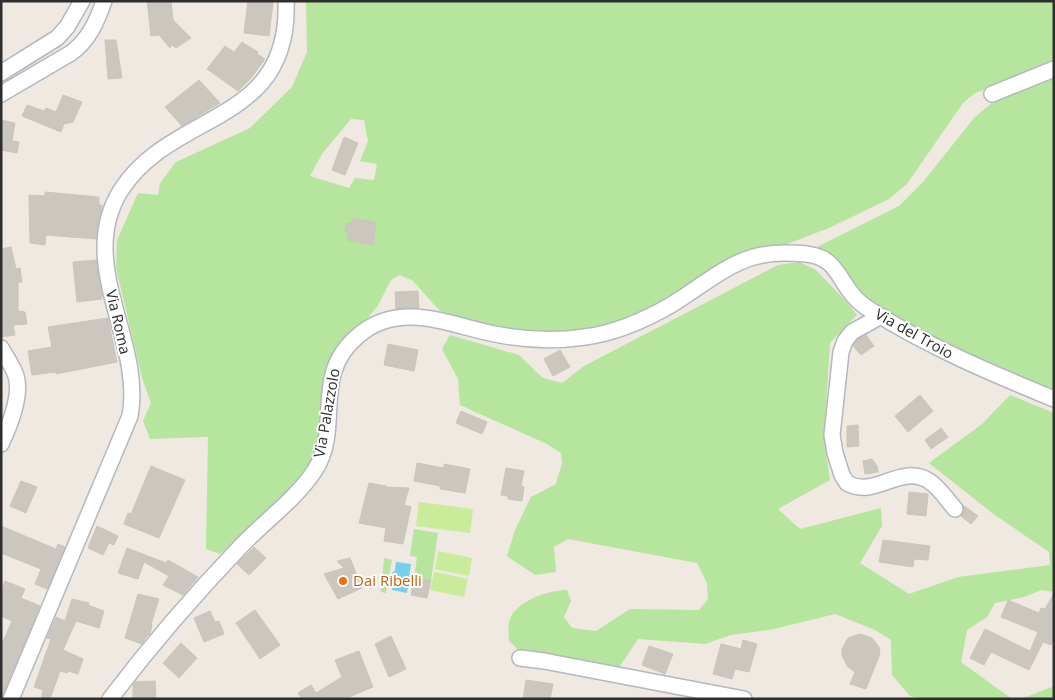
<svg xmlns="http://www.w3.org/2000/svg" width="1055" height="700" viewBox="0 0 1055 700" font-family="'Open Sans',sans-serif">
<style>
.green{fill:#b6e59e;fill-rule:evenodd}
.pitch{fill:#c9ec9a}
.water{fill:#75cff0}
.building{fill:#cbc7bf;stroke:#cbc5ba}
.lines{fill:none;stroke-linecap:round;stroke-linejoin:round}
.minor-casing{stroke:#b4b7c1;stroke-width:18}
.minor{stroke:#fff;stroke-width:15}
.food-dot{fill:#e8710a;stroke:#fff;stroke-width:2}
.labels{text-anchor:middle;stroke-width:4;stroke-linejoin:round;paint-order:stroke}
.street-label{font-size:15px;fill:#2e2e2e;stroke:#fff}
.food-label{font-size:15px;fill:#c56008;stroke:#fff;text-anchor:start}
</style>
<rect width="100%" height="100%" fill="#efe9e1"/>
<path class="green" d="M306 1H1054V65L975 93 963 103 907 184 889 199 829 228 782 246 642 315 605 329 569 335 514 333 475 323 440 311 413 281 400 275 391 280 377 307 330 362 316 458 300 482 220 554 206 549 208 437 150 439 143 421 151 403 142 378 116 268 117 240 138 193 158 195 160 183 176 162 250 128 292 87 307 52ZM351 119 364 120 368 141 360 161 377 164 374 180 355 178 349 188 310 176 322 154ZM353 218 375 222 374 226 376 227 373 245 347 240 348 233 345 232 347 223H352Z
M1054 77V395L992 369 877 308 855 291 813 249 899 206 923 182 974 118 994 101Z
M799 262 816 270 845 300 857 315 830 343 824 437 830 480 778 509 800 529 881 508 882 526 860 563 909 594 958 577 1050 565 1049 552 992 513 929 463 982 424 1010 395 1054 413V592L1042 590 1024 597 995 603 987 617 967 630 961 662 1012 699H920L910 696 892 675 891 640 875 630 835 614 774 629 731 635 705 644 638 639 618 669 524 655 509 641C509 635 508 628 509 622 514 601 549 590 567 590L571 601 564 617 572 628 596 631 630 609 699 610 708 599 707 583 697 563 568 539 554 547 556 572 535 575 507 556 515 530 531 497 556 484 562 463 561 453 547 444 460 405 458 379 442 349 450 335 519 355 543 378 562 383 584 366 778 265Z
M414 529 438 533 431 580 414 578 417 557 410 556Z
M384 558 392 560 386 593 381 592Z
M1054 686V699H1021Z"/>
<path class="pitch" d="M419 502 473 509 470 533 416 526Z
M438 551 472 558 469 576 435 569Z
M434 572 468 579 464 597 430 590Z"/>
<path class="water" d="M396 562 411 564 407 593 392 590 394 576 392 573 395 570Z"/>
<path class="building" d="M147 1H171L173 20 191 38 176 48 172 45 170 48 159 35 151 36Z
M248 1 273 3 269 36 244 33Z
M105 40H116L122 78 108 79Z
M242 42 258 52 257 54 265 59 252 77 238 91 207 69 225 46 234 52Z
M199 80 220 103 182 126 165 107Z
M63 95 82 102 73 122 64 124 61 132 22 116 27 105 44 111 46 108 56 112Z
M1 120 15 123 12 141 19 142 17 153 1 150Z
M344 137 358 143 345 175 332 170Z
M45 192 99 197V205H102L96 239 46 235 45 245 30 243 29 195 45 196Z
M352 218 375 222 374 226 376 227 373 245 347 240 348 233 345 232 347 223H352Z
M11 247 16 269 20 268 22 282H18V311L25 312 27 324 13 325 15 335 1 337V249Z
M97 260 102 299 77 302 73 262Z
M418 291 419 308 396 309 395 292Z
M108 318 117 362 56 374V372L32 375 28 351 52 347 48 327Z
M866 335 874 346 861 355 853 346 858 339Z
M388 344 418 350 414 371 384 365Z
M560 350 570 367 553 376 544 359Z
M920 395 933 411 908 432 895 416Z
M461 411 487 422 482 434 456 423Z
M858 425 859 446 847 447V426Z
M941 428 948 437 931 449 925 440Z
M872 459 877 466 878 472 865 474 863 461Z
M417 463 444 468V464L470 469 465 493 440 489V486L414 481Z
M151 466 185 480 159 538 124 524 128 513 131 514Z
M506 468 524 471 521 486 524 487 522 501 508 499V496L501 495Z
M21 481 37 487 26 513 10 506Z
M369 483 386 486V487L409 488 404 505 411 507 403 544 384 541 386 528 359 523Z
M909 492 928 494 926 516 907 514Z
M963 505 978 516 971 524 961 516 964 512Z
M1 526 56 549 58 544 65 547 47 589 35 584 41 569 1 553Z
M97 526 118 536 114 545 109 543 103 555 88 548Z
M883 540 930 546 928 560 914 559 913 567 879 562Z
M254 547 266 558 249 575 237 564Z
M127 548 166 563 168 560 198 577 183 595 163 585 169 576 144 562 138 579 118 573Z
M350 558 362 588 338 599 324 574 344 568 337 561Z
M414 578 431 580 427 598 411 595Z
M5 581 25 589 21 598 40 606 2 697 1 646 12 621 1 616V591Z
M1054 593V637L1051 645 1043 642 1029 670 991 652 984 665 970 658 985 629 1030 651 1038 632 1001 617 1008 600 1039 613 1041 608 1045 609Z
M138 594 159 599 151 624 152 625 150 634 147 636 142 644 125 638Z
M72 599 89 603 88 605 104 611 99 628 76 621 63 650 83 659 78 674 68 671 67 673 60 671 50 699H41L43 690 34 687 51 639 47 638 56 617 65 621Z
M255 610 280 645 260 659 236 623Z
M210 611 215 622 219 621 224 634 204 642 194 618Z
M860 634 872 638 879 647 880 654 866 689 850 684 855 672 848 667 842 656V649L848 638Z
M391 636 406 669 389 677 375 644Z
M743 640 757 644 749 672 735 669 732 679 713 674 721 644 741 649Z
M181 643 197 658 179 678 163 663Z
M649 646 673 654 665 674 642 665Z
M359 651 373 687 344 699H302L298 693 311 685 316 693 342 677 335 660Z
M526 680 553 684 550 699H523Z
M155 681 156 699H133V685L135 682Z"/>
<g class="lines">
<defs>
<path id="minor" d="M1 73 57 38 67 27 82 1
M1 94 71 53C89 40 97 21 104 1
M992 94 1054 69
M881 316 852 332 845 341 841 352 832 435 835 453 842 475 847 483C875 499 901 463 929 481 940 488 947 500 955 509
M1 348C6 357 13 366 16 376 22 395 9 427 1 444
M520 658 544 661 744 699
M11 699 130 416C144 341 75 263 121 190 172 110 291 126 286 1
M110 699C151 645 195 594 242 545 264 522 298 497 315 470 343 426 310 375 359 335 402 299 453 327 500 335 527 340 558 341 585 337 616 333 645 320 671 305 711 281 736 252 786 253 796 253 807 253 816 256 834 261 839 277 849 290 855 299 863 306 872 311 929 347 991 373 1054 399"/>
</defs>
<use href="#minor" class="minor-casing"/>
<use href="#minor" class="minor"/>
</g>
<circle class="food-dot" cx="343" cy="581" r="5"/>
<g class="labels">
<g class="street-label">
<text transform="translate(118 322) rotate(77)" y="5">Via Roma</text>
<text transform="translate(914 334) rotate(29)" y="5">Via del Troio</text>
<text transform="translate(327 413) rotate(-80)" y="5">Via Palazzolo</text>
</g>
<g class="food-label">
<text x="353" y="586">Dai Ribelli</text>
</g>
</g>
<rect width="1055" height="700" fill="none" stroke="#2e2e2e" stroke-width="5"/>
</svg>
